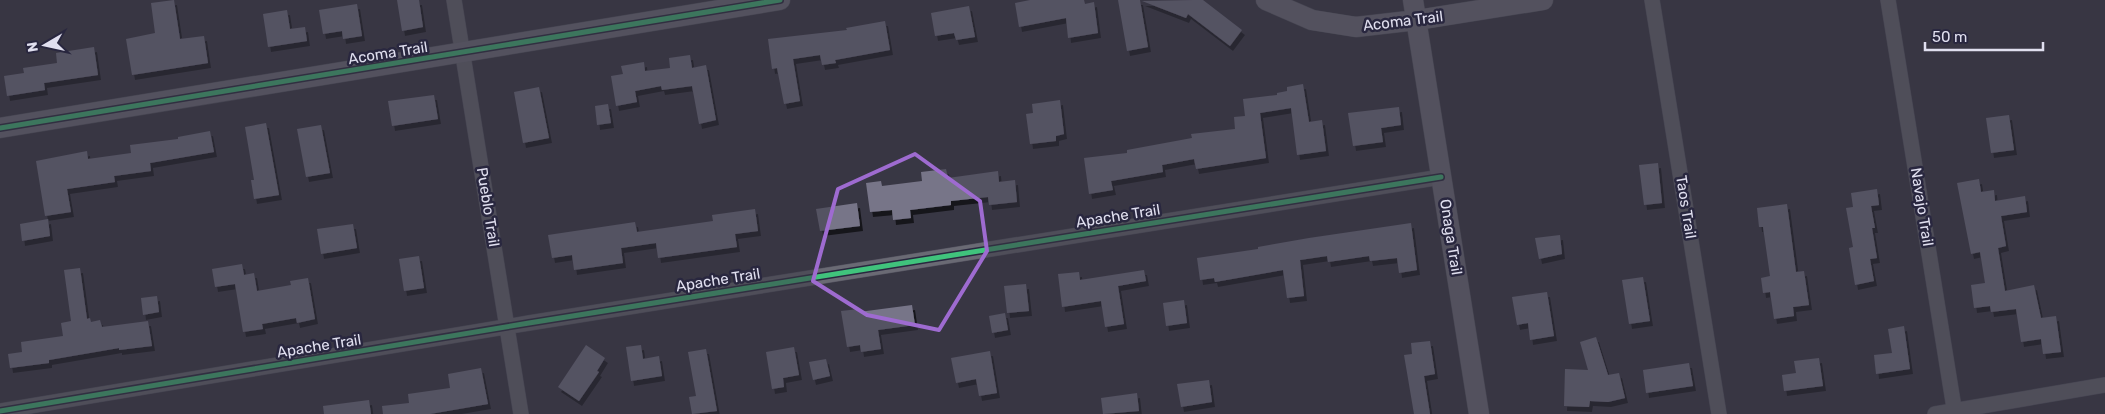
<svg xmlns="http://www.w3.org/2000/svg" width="2105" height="414" viewBox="0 0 2105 414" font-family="Rubik,sans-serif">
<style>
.building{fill:#777588;filter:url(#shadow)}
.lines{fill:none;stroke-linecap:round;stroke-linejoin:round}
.street-casing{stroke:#565562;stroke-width:16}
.secondary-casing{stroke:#565562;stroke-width:21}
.street{stroke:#6a6a74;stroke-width:15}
.secondary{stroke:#73727e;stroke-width:20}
.cycleway-casing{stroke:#29273f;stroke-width:8}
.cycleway{stroke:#40c37c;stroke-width:5}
.marked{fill:none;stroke:#9e6bd0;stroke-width:4;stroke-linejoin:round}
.labels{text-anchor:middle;stroke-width:5;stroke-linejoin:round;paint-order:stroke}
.street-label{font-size:15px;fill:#e0dfef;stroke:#29273f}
</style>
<defs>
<filter id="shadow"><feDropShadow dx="3" dy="5" stdDeviation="0" flood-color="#0009"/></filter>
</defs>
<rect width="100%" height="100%" fill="#383744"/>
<path class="building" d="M174 0 180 39 204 36 208 63 132 75 126 39 155 33 151 3Z
M397 0H419L423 27 402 31Z
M1030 0H1084L1085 4 1094 2 1098 33 1068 38 1066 18 1019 27 1015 3Z
M1118 0H1140L1148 47 1127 51Z
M1193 0H1203L1242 30 1230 46 1188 14 1186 18 1142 1Z
M357 4 362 36 343 39 342 31 323 34 319 10Z
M969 6 975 37 956 40 954 33 935 36 931 13Z
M287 10 290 29 305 27 307 41 268 47 263 14Z
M885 21 890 50 835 60 836 63 822 65 820 55 793 59 800 101 784 104 777 68 772 69 768 39 847 30 846 28Z
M94 47 98 75 44 83 45 90 7 96 4 76 24 73 23 68 57 63 56 53Z
M690 55 692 68 706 65 716 120 699 124 692 86 662 90 661 86 635 91 637 102 616 106 611 76 623 74 621 66 644 62 645 71 670 68 669 58Z
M1303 84 1309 122 1322 120 1326 151 1297 155 1291 108 1260 113 1266 158 1196 169 1194 159 1162 165 1163 172 1111 181 1113 190 1089 194 1084 158 1127 153V150L1192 138 1191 134 1235 129 1234 117 1245 116 1243 99 1277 95V93L1287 91V87Z
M539 87 549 138 523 143 514 92Z
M434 95 438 119 392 126 388 101Z
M1060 100 1064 134 1056 136V141L1030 144 1026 114 1033 113 1032 104Z
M608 104 611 123 597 125 595 106Z
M1399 107 1401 125 1381 128 1383 142 1353 146 1348 113Z
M2009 115 2014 150 1991 153 1986 118Z
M266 123 279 195 254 199 251 180H254L245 127Z
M321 125 330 173 306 177 297 129Z
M210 131 214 152 150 163 151 171 114 176 115 182 67 189 71 212 45 216 36 161 87 151 88 159 131 153 130 145 178 139V137Z
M1658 163 1662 203 1644 205 1639 165Z
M946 169 948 178 998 171 999 182 1015 180 1017 202 989 205 988 197 951 201V205L910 210 911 218 893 220 892 210 870 212 866 183 881 181 882 186 922 181 921 172Z
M1979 179 1981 192 1994 190 1995 201 2025 196 2027 212 2001 216 2006 246 1998 248 2005 291 2034 285 2041 318 2056 316 2061 352 2043 354 2041 339 2021 342 2016 309 1991 312 1990 306 1974 308 1971 285 1985 283 1980 252 1971 254 1957 183Z
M1877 189 1879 205 1871 206 1875 228H1872L1877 258 1870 259 1874 281 1855 285 1849 248 1853 247 1846 208 1853 207 1851 193Z
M857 203 860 226 820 231 816 209Z
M1787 204 1796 272 1804 271 1809 305 1793 307 1794 316 1774 319 1770 292 1763 293 1761 278 1770 276 1763 227H1759L1757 208Z
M755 209 758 231 735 234 737 247 658 258 656 243 621 248 623 263 574 270 572 255 552 258 548 235 635 222 637 232 713 221 712 215Z
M48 219 50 236 22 241 20 224Z
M1411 223 1417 270 1399 273 1397 258 1370 261 1369 256 1328 262 1327 256 1300 260 1304 296 1287 298 1283 270 1215 282 1214 278 1200 280 1197 258 1258 249V247L1309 238Z
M353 224 357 248 321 254 317 229Z
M1560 235 1562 254 1539 259 1535 238Z
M419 256 424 288 404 291 399 259Z
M242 264 244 275 254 273 257 291 291 285 290 281 308 278 315 319 297 323 296 318 262 324 263 329 243 332 235 284 215 287 212 269Z
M80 268 87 319 90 318 91 322 100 320 102 327 148 321 152 346 119 350V348L49 360V363L10 368 8 354 22 352 21 342 63 336 61 323 71 321 64 270Z
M1144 270 1146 281 1118 286 1124 324 1105 327 1101 301 1062 307 1058 274 1079 272 1080 280Z
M1643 277 1650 321 1629 324 1622 280Z
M1026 284 1029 311 1007 313 1004 286Z
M1547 292 1554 336 1530 340 1528 323 1517 325 1512 297Z
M157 296 159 312 143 315 141 298Z
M1184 300 1187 323 1166 326 1163 303Z
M912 305 915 325 878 330 881 349 861 352 860 345 847 347 841 311 859 309V312Z
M1005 313 1008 330 992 333 989 316Z
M1904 326 1910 369 1876 374 1874 355 1892 353 1888 329Z
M1596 337 1608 375 1619 373 1625 398 1608 402 1590 401 1589 407 1564 406 1565 369 1588 370 1580 342Z
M1430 341 1435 374 1424 376 1430 414H1414L1404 355 1412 354 1411 343Z
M586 345 605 358 597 371 599 372 579 401 558 387Z
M641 345 643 359 659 356 662 376 631 381 626 347Z
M794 347 799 375 783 378 784 387 772 389 766 352Z
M706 349 717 411 692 414 689 397 696 396 688 352Z
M990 351 997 393 979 396 976 379 956 383 951 358Z
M1819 358 1823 386 1784 391 1782 375 1796 373 1794 361Z
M826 359 830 376 813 380 809 362Z
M1689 363 1693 386 1646 393 1643 370Z
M481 368 488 404 430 414H383L382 406 409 403 408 394 450 388 448 374Z
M1209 380 1212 402 1181 407 1177 384Z
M1137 393 1139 411 1103 414 1101 398Z
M369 400 371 414H324L323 406Z"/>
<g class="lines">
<defs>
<path id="street" d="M454 0 521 414
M1652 0 1719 414
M1888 0 1955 414
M0 411 529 323 1441 177
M1935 414 2105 385"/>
<path id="secondary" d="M1266 0 1312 20 1356 27 1417 20 1543 0
M1413 0 1479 414
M0 128 780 0"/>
</defs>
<use href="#street" class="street-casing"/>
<use href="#secondary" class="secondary-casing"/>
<use href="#street" class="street"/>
<use href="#secondary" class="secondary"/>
<defs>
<path id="cycleway" d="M0 128 780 0
M0 411 529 323 1441 177"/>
</defs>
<use href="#cycleway" class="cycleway-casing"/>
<use href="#cycleway" class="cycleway"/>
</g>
<path d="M0 0H2105V414H0ZM915 154 980 201 987 251 939 330 867 315 813 281 838 189Z" fill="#383744" fill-opacity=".55" fill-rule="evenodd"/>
<path class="marked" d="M915 154 980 201 987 251 939 330 867 315 813 281 838 189Z"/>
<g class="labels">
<g class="street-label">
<text transform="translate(1403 21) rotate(-7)" y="5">Acoma Trail</text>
<text transform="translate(388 53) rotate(-9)" y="5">Acoma Trail</text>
<text transform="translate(488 207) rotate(81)" y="5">Pueblo Trail</text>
<text transform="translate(1686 207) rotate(81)" y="5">Taos Trail</text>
<text transform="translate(1922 207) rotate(81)" y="5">Navajo Trail</text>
<text transform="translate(1118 216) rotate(-9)" y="5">Apache Trail</text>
<text transform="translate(1451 237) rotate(81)" y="5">Onaga Trail</text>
<text transform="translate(718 280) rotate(-9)" y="5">Apache Trail</text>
<text transform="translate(319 346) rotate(-9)" y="5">Apache Trail</text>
</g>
</g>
<g transform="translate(45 45) rotate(261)" stroke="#29273f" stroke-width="4" paint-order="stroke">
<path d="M0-4L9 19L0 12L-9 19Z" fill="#e0dfef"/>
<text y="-8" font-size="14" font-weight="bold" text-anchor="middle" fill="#e0dfef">N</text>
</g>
<path d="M1925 42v8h118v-8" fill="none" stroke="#e0dfef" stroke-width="2.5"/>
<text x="1932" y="42" font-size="15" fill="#e0dfef" stroke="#29273f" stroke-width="4" paint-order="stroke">50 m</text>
</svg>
